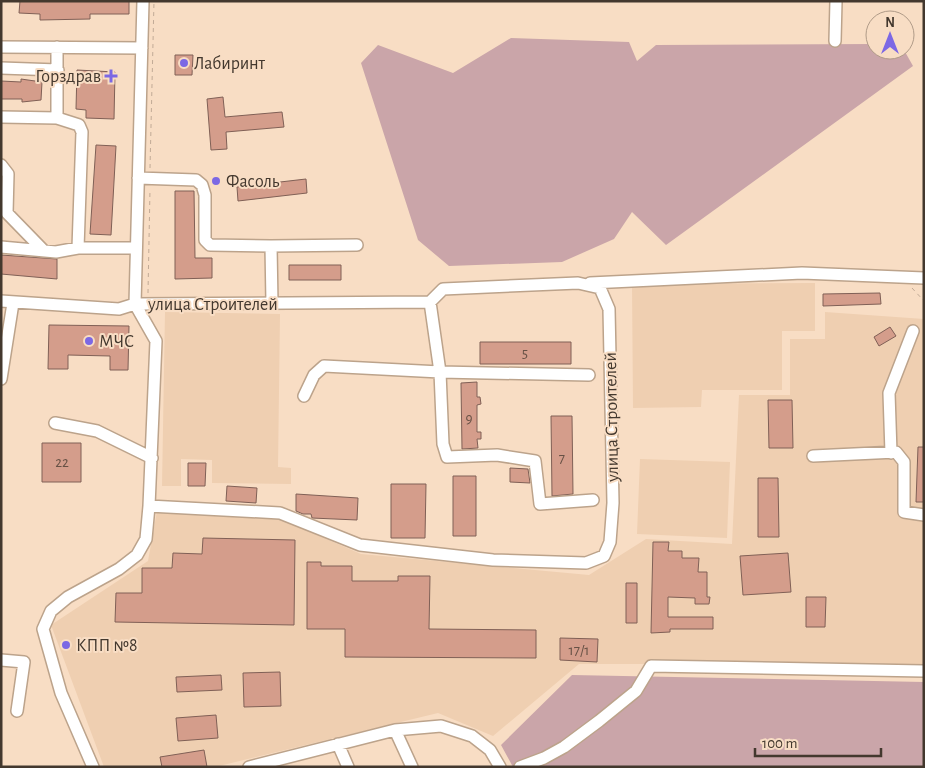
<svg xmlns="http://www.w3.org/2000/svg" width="925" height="768" viewBox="0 0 925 768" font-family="'Alegreya Sans',sans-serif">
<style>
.built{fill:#efcfb1}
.green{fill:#caa5a9}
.building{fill:#d49d8b;stroke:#806056}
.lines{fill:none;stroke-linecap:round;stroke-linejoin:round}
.minor-casing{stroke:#bca38b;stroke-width:14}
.path{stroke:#c2ab97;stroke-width:1;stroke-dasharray:4 4;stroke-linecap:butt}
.minor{stroke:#fff;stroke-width:11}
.poi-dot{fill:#7c68e4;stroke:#f8ddc4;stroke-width:2}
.labels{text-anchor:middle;stroke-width:4;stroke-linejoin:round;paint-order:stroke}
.number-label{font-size:15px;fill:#675145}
.poi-label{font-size:18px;fill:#43382e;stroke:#f8ddc4;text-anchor:start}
.street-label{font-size:18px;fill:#43382e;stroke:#f8ddc4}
</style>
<rect width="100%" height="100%" fill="#f8ddc4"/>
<path class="built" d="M815 283V331H782V390H702L701 407 633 408 632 284Z
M165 312 280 314 278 467 291 468V484L212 483V460L181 459V486H162Z
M825 312 924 319V664H579L493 736 438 713 215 767H104L51 625 148 561 157 511 280 519 361 554 589 575 646 539 732 544 739 395H790V339H825Z
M640 459 730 462 727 538 637 534Z"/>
<path class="green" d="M511 38 629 42 637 61 656 45 875 44V50H904L913 66 666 245 632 212 614 239 562 262 449 266 418 240 361 63 378 45 453 73Z
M572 675 924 682V767H513L501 745Z"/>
<path class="building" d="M20 1H129V14H90V19L40 20V14L19 13Z
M175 55H193L192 75H175Z
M77 70 115 72 114 119 86 118V110L76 109Z
M21 79 42 82 41 100 22 102V99H1V81L21 82Z
M223 97 225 117 282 112 284 127 226 132 227 149 211 150 207 99Z
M96 145 116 146 111 235 90 234Z
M306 179 307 193 238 201 237 187Z
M175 191H194L195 258H212V278L175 279Z
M1 255 57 259V279L1 274Z
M289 265H341V280H289Z
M880 293 881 304 823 306V294Z
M49 325 129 326 128 370H110V356L68 355V369H48Z
M890 327 896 336 879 346 874 337Z
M480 342H571V364H480Z
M477 382V397H480L481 404 477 405V432H481V439H477L478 448 462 449 461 383Z
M768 400H792L793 448H769Z
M551 416H572L573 494 552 496Z
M42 443H81V482H42Z
M918 447H924V502H916Z
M188 463H206L205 486H188Z
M510 468 528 469 530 483 510 482Z
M453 476H476V536H453Z
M758 478H778L779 537H758Z
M391 484H426L425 538H391Z
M227 486 257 488 256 503 226 501Z
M296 494 358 498 357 520 312 518 311 514H303L296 511Z
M203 538 295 540 294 625 115 622 116 593H142V568H172L173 553 202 554Z
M653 542H669L668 551H682V558H699L698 572H707V597H710L709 604H695V598L668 597V617H713V629H670V632L651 633Z
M788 553 791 592 743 595 740 556Z
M307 562H321V566H352V581H398V576H430L429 629 536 630V658L345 657V629H307Z
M626 583H637V623H626Z
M806 597H826L825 627H806Z
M560 638 598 639 597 662 560 660Z
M280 672 281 706 244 707 243 673Z
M221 675 222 690 177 692 176 677Z
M216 715 218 738 178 741 176 718Z
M204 750 207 767H162L160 757Z"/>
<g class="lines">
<defs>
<path id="minor" d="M835 41 836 1
M1 47 142 48
M1 68 58 70
M1 117 57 118V47
M57 118 79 125 82 132 78 248
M1 165 8 174 7 213 44 251
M138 178 196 180 202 185 205 195V240L210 245 271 246 357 245
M271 246 272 303
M1 247 56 252 78 248H136
M590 283 802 273 924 278
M1 301 119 309 135 304 430 302 443 289 578 283 600 288 609 309 613 503 610 542 604 556 586 563 493 560 360 545 280 513 149 506
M430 302 440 372 443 444 447 457 497 455 535 461 540 504 593 500
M1 379 13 303
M304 396 314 375 324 366 440 372 589 375
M55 423 97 431 152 458
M891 453 889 393 913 331
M813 456 896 452 904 462V512L924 515
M1 660 24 662 17 711
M395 730 412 767
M338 744 348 767
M93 767 61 693 43 629 51 611 68 597 119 569 137 555 146 539 149 506 156 341 135 304 143 1
M249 767 395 730 441 726 472 736 490 750 500 767
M520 767 544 758 564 747 599 721 636 691 651 666 924 671"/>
</defs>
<use href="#minor" class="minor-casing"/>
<path class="path" d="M150 168 154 1
M912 288 924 301
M148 293 150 189"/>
<use href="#minor" class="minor"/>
</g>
<g class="poi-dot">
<circle cx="184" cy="63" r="5"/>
<path d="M108.5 68.5h5v5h5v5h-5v5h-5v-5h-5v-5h5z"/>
<circle cx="216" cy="181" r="5"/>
<circle cx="89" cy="341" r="5"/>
<circle cx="66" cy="645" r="5"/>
</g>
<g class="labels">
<g class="number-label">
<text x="525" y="358">5</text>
<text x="469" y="423">9</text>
<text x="562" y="463">7</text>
<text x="62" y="467">22</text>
<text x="579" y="655">17/1</text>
</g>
<g class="poi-label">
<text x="194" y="69">Лабиринт</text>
<text x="101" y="82" text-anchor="end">Горздрав</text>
<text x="226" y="187">Фасоль</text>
<text x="99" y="347">МЧС</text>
<text x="76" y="651">КПП №8</text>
</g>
<g class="street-label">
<text x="213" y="310">улица Строителей</text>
<text transform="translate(611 417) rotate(-91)" y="6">улица Строителей</text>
</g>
</g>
<rect width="925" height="768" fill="none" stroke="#43382e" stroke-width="5"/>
<g transform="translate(890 35)"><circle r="24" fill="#f8ddc4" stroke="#b09b88"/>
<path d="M0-4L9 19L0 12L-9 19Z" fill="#7c68e4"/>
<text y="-8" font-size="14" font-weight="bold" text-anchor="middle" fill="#43382e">N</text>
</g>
<path d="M755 748v8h126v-8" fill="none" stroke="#43382e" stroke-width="2.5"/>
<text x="762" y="748" font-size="15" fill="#43382e" stroke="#f8ddc4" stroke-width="4" paint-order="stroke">100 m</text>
</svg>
